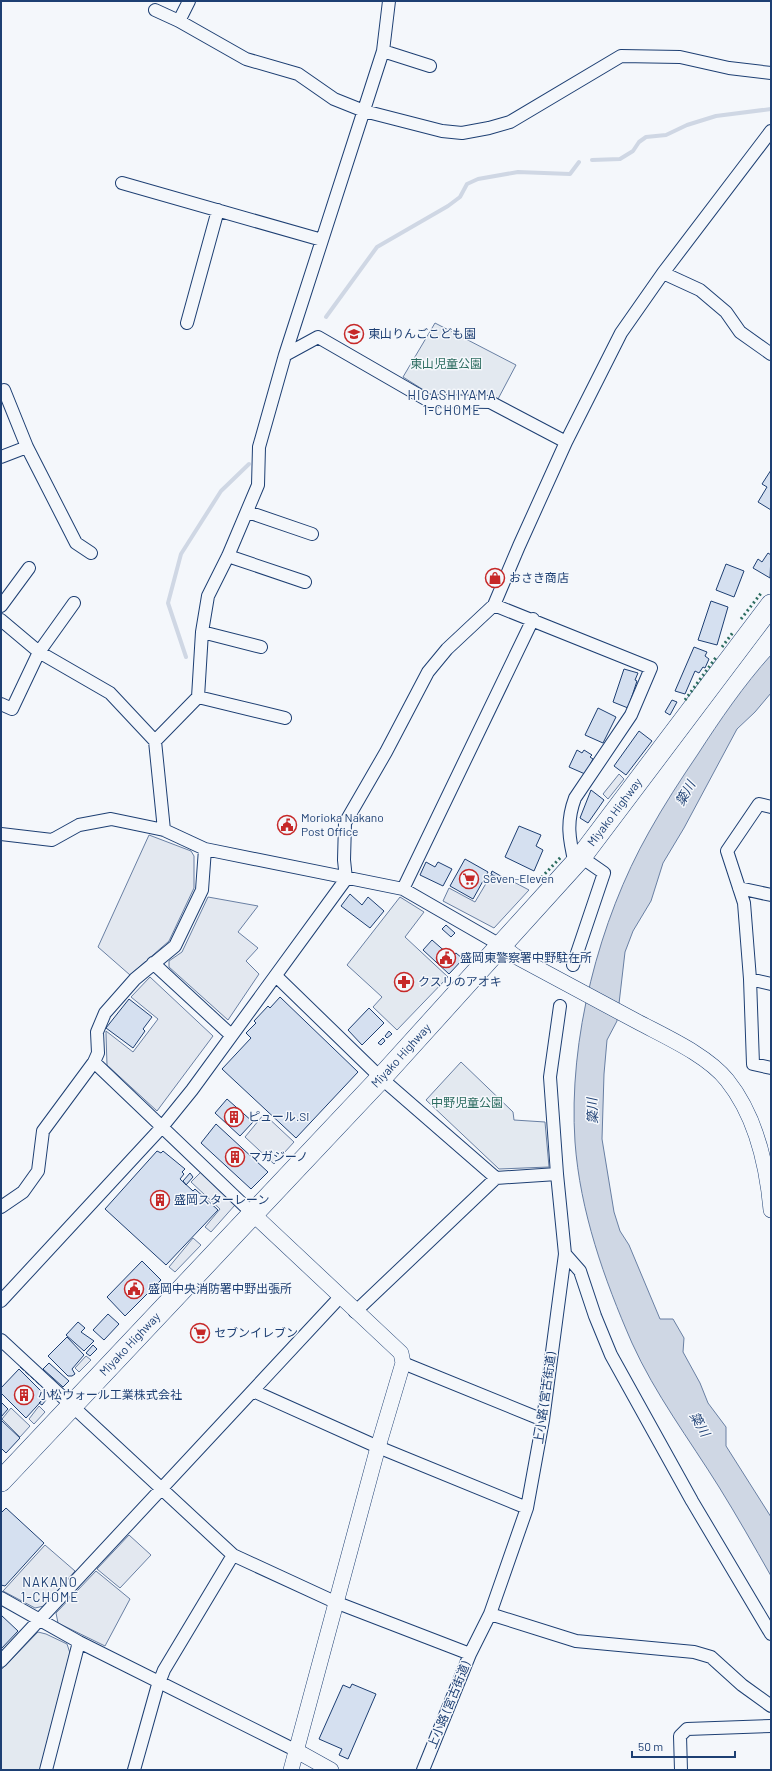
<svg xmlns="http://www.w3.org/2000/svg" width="772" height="1771" viewBox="0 0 772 1771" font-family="Barlow,'Noto Sans JP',sans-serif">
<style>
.green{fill:#e3e9f0;stroke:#687fa3}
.parking{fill:#e3e8f0;stroke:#687fa3}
.water{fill:#cfd7e4;stroke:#687fa3}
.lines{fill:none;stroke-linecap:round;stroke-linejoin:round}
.stream{stroke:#cfd7e4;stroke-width:4}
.building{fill:#d5e0f0;stroke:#1d3f73}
.minor-casing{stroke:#1d3f73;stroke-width:14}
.tertiary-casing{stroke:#1d3f73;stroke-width:16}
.trunk-casing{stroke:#1d3f73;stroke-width:22}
.minor{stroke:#f4f7fb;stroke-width:12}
.tertiary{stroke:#f4f7fb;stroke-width:15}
.trunk{stroke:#f4f7fb;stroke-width:21}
.hedge{stroke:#2c6c60;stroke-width:3;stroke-dasharray:2 3;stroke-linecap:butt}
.fence{stroke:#1d3f73;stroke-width:1;stroke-dasharray:5 2;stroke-linecap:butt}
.labels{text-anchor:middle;stroke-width:3;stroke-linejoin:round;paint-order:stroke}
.poi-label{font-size:12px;fill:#1d3f73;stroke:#f4f7fb;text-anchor:start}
.park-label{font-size:12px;fill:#2c6c60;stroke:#f4f7fb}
.street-label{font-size:12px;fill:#1d3f73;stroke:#f4f7fb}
.neighbourhood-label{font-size:13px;letter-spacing:1px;fill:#1d3f73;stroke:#f4f7fb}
.water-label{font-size:13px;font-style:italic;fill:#1d3f73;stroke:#f4f7fb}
</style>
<rect width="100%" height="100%" fill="#f4f7fb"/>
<path class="green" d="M435 323 516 365 498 399 430 394 403 377Z
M400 897 424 912 405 937 448 977 397 1030 373 1007 382 997 347 965Z
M461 1062 513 1112 514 1120 545 1122 549 1167 499 1169 426 1100Z
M38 1632 46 1634 67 1644 70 1653 40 1770H1V1670Z"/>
<path class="parking" d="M619 774 624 779 608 799 603 794Z
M149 835 191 851 194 856V888L169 941 130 975 98 947Z
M491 875 506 883 508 879 529 890 494 928 443 901 449 888 475 902Z
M208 897 258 906 238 932 258 948 246 961 259 974 228 1020 169 967V961L182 952Z
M150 977 213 1036 157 1111 107 1065 106 1034V1031L133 1052 158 1019 131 997Z
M264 1114 294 1142 274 1164 245 1137Z
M201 1172 235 1205 211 1232 205 1227 220 1209 191 1182Z
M193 1238 201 1245 175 1272 169 1267Z
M86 1356 91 1360 79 1372 75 1368Z
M39 1406 45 1412 34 1424 29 1419Z
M11 1408 30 1426 20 1437 2 1419Z
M129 1535 151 1555 120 1588 97 1569Z
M45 1545 75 1571 44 1606 35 1608 3 1591Z
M96 1571 130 1599 105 1646 58 1623 56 1613Z"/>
<path class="water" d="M771 655V693L755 712 737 729 684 828 663 863 651 901 633 931 625 952 617 1021 607 1040 604 1074 602 1139 614 1212 620 1231 629 1245 660 1319H673L684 1338 683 1352 700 1383 708 1403 726 1427V1446L771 1517V1576C754 1546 737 1516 719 1487 689 1439 655 1394 632 1343 604 1279 580 1211 575 1142 568 1040 599 920 649 832 664 805 681 779 698 754 720 720 744 685 771 655Z"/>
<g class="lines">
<path class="stream" d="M592 160 620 159 633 151 639 142 646 137 666 135 687 125 716 116 771 109
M326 317 377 247 448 206 460 197 467 184 478 179 518 172 570 174 579 162
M186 657 168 603 181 554 221 491 249 464"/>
</g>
<path class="building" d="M771 470V510L758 502 767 487 762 484Z
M768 553 771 555 770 578 753 568 758 559 762 562Z
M726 564 744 571 734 597 716 590Z
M711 601 728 607 717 645 698 640Z
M694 647 707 652 705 656 709 659 705 668 703 667 699 673 695 671 685 694 675 691Z
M624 669 638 673 635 680 637 681 628 708 613 702Z
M672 700 677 702 670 715 665 712Z
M598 708 616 717 603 743 585 735Z
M639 731 652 741 626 775 614 766Z
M577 750 582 753 584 750 592 755 590 757 593 759 585 774 569 767Z
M591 790 604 800 588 823 580 818Z
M519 826 541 835 536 846 543 850 534 871 505 857Z
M465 859 488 872 473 899 450 886Z
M426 862 435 867 438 862 452 869 443 886 420 875Z
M492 871 506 879 505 882 491 874Z
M350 894 362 905 368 897 384 911 370 928 341 906Z
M446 925 455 933 451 937 442 929Z
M432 940 448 954 449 953 452 956 456 953 463 959 449 974 423 950Z
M280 997 358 1072 296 1138 222 1069 251 1038 246 1033 256 1023 254 1021 268 1006 270 1008Z
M129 999 152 1017 143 1029 145 1031 133 1048 106 1028Z
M369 1008 384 1023 362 1045 348 1030Z
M389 1031 392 1034 387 1038 385 1036Z
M383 1038 385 1041 381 1045 378 1043Z
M227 1099 253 1122 240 1136 215 1113Z
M216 1124 268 1172 251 1189 201 1143Z
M157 1151 161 1153 163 1151 185 1169 182 1172 184 1174 180 1179 193 1191 195 1189 218 1210 166 1265 105 1209Z
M190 1173 193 1177 186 1185 183 1181Z
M142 1261 161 1280 125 1316 107 1297Z
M108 1314 119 1324 104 1340 93 1330Z
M78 1322 85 1328 81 1332 94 1341 84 1351 66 1335Z
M67 1337 84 1355 72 1369 75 1374 72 1376H68L48 1356Z
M93 1345 97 1349 90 1356 86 1353Z
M49 1363 69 1381 63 1387 43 1369Z
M19 1369 46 1396 26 1418 1 1393V1388Z
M44 1398 46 1400 42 1405 39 1403Z
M1 1402 8 1409 1 1417Z
M1 1420 20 1438 6 1453 1 1448Z
M6 1508 44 1543 5 1586 1 1585V1513Z
M1 1615 18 1631 1 1649Z
M352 1684 376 1694 348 1759 339 1755 342 1749 319 1739 343 1685 350 1688Z"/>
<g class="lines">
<defs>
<path id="minor" d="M155 10 179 21 246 59 298 74 334 99 364 111 442 131 462 133 489 128 510 122 621 56 680 57 729 68 771 73
M179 21 189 1
M383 51 430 66
M122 183 322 240
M663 273 700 290 726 312 740 332 771 354
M187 323 218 210
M285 355 318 337 429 401 490 402 566 442
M4 390 27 447 76 543 91 553
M1 457 27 447
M248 512 312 534
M228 556 305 582
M1 606 29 568
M1 620 39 652 110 693 155 741 164 830
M202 632 261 647
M198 697 285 718
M1 704 12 709 39 652 74 603
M155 741 198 697 202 632 208 596 228 556 258 485 259 447 285 355 383 51 389 1
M771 807 759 804 727 851 744 903 750 979 753 1064 771 1068
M1 834 52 840 79 825 111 819 164 830 205 849 403 889 502 946
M575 864C569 839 566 822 575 798L631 715 651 668 494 605 519 546 566 442 621 333 663 273 771 131
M739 888 771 895
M403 889 533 619
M153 963 231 1035
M573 965 604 873 581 857
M276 976 381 1078 496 1178
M750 979 771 984
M94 1062 253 1214
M1 1207 23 1192 38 1171 43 1131 94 1062 98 1053 97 1032 105 1013 135 979 175 946 202 890 205 849
M565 1254 580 1271 595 1316 611 1355 692 1501 771 1634
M1 1301 162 1127 192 1090 346 879 344 860 345 823 386 752 428 672 447 649 494 605
M355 1312 496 1178 557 1174
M1 1340 233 1555 335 1602 470 1654
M403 1363 543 1420
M253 1391 378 1447 527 1508
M1 1598 79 1642 295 1750
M490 1614 576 1641 694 1652 711 1657 742 1685 771 1706
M1 1661 340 1297
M46 1770 79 1642
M134 1770 157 1688 164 1670 233 1555
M423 1770 470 1654 490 1614 527 1508 543 1420 565 1254 557 1174 550 1077 560 1006
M681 1770 680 1736 687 1729 771 1726"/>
<path id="tertiary" d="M502 946 515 956C556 978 597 1000 638 1022 666 1037 707 1055 727 1080 756 1116 767 1165 771 1210
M253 1214 401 1353 403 1363 378 1447 291 1770
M295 1750 331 1770"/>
<g id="trunk">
<path id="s1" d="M1 1481 381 1078 581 857 771 605"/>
</g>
</defs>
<use href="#minor" class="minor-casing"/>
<use href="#tertiary" class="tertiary-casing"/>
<use href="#trunk" class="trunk-casing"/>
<use href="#minor" class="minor"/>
<use href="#tertiary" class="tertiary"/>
<use href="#trunk" class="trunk"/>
<path class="hedge" d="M741 619 762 592
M722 647 734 631
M685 700 717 656
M538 881 561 857"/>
<path class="fence" d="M20 1367 42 1387"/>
</g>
<defs>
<symbol id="school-ring" viewBox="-11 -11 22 22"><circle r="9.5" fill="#f4f7fb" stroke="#c62828" stroke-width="1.5"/><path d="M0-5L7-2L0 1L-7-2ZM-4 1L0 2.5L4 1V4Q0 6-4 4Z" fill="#c62828"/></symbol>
<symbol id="shop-ring" viewBox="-11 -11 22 22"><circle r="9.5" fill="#f4f7fb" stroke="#c62828" stroke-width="1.5"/><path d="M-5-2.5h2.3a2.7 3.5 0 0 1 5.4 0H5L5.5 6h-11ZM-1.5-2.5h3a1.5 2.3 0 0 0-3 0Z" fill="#c62828"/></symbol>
<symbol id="civic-ring" viewBox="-11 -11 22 22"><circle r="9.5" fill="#f4f7fb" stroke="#c62828" stroke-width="1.5"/><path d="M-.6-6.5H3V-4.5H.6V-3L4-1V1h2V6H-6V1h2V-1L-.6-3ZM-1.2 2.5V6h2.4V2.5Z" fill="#c62828"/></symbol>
<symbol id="supermarket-ring" viewBox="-11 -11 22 22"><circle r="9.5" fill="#f4f7fb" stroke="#c62828" stroke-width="1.5"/><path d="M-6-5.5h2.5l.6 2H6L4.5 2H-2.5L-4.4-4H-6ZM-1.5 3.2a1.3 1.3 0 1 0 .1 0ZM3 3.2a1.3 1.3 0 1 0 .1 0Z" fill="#c62828"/></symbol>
<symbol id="pharmacy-ring" viewBox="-11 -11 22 22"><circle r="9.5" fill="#f4f7fb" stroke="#c62828" stroke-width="1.5"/><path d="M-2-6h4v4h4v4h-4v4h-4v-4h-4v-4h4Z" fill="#c62828"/></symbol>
<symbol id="building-ring" viewBox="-11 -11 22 22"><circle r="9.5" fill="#f4f7fb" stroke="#c62828" stroke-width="1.5"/><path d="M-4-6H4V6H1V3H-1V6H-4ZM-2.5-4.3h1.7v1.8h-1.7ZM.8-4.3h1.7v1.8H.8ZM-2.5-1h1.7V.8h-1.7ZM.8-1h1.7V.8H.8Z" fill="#c62828"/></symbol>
</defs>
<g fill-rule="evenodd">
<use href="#school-ring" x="343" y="323" width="22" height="22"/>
<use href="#shop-ring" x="484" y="567" width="22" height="22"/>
<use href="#civic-ring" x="276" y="814" width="22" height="22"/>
<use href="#supermarket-ring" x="458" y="868" width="22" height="22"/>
<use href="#civic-ring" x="435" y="947" width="22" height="22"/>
<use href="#pharmacy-ring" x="393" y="971" width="22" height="22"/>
<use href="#building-ring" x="223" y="1106" width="22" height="22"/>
<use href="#building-ring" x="224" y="1146" width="22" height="22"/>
<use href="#building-ring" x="149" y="1189" width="22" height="22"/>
<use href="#civic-ring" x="123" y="1278" width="22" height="22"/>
<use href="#supermarket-ring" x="189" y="1322" width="22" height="22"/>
<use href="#building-ring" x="13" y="1384" width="22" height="22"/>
</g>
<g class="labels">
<g class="poi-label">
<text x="368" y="338">東山りんごこども園</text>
<text x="509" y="582">おさき商店</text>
<text x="301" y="822">Morioka Nakano<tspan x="301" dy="14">Post Office</tspan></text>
<text x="483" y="883">Seven-Eleven</text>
<text x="460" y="962">盛岡東警察署中野駐在所</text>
<text x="418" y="986">クスリのアオキ</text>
<text x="248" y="1121">ピュール.SI</text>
<text x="249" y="1161">マガジーノ</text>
<text x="174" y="1204">盛岡スターレーン</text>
<text x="148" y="1293">盛岡中央消防署中野出張所</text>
<text x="214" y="1337">セブンイレブン</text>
<text x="38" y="1399">小松ウォール工業株式会社</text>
</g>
<g class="park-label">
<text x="446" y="368">東山児童公園</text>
<text x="467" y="1107">中野児童公園</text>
</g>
<g class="street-label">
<text dy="4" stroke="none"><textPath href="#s1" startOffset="908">Miyako Highway</textPath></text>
<text dy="4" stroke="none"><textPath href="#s1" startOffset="584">Miyako Highway</textPath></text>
<text dy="4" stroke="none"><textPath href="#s1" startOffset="188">Miyako Highway</textPath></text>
<text transform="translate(545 1398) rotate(-82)" y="4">上小路 (宮古街道)</text>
<text transform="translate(449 1705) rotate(-68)" y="4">上小路 (宮古街道)</text>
</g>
<g class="neighbourhood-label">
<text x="452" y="400">HIGASHIYAMA<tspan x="452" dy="15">1-CHOME</tspan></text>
<text x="50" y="1587">NAKANO<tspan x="50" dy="15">1-CHOME</tspan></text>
</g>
<g class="water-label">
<text transform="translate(685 793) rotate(-61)" y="5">簗川</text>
<text transform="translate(592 1111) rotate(-92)" y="5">簗川</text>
<text transform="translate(700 1424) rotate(60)" y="5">簗川</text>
</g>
</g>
<rect width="772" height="1771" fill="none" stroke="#1d3f73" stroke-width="4"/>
<path d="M632 1751v6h103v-6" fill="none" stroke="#1d3f73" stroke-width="2"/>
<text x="638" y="1751" font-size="12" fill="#1d3f73" stroke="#f4f7fb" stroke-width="3" paint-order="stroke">50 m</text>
</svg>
